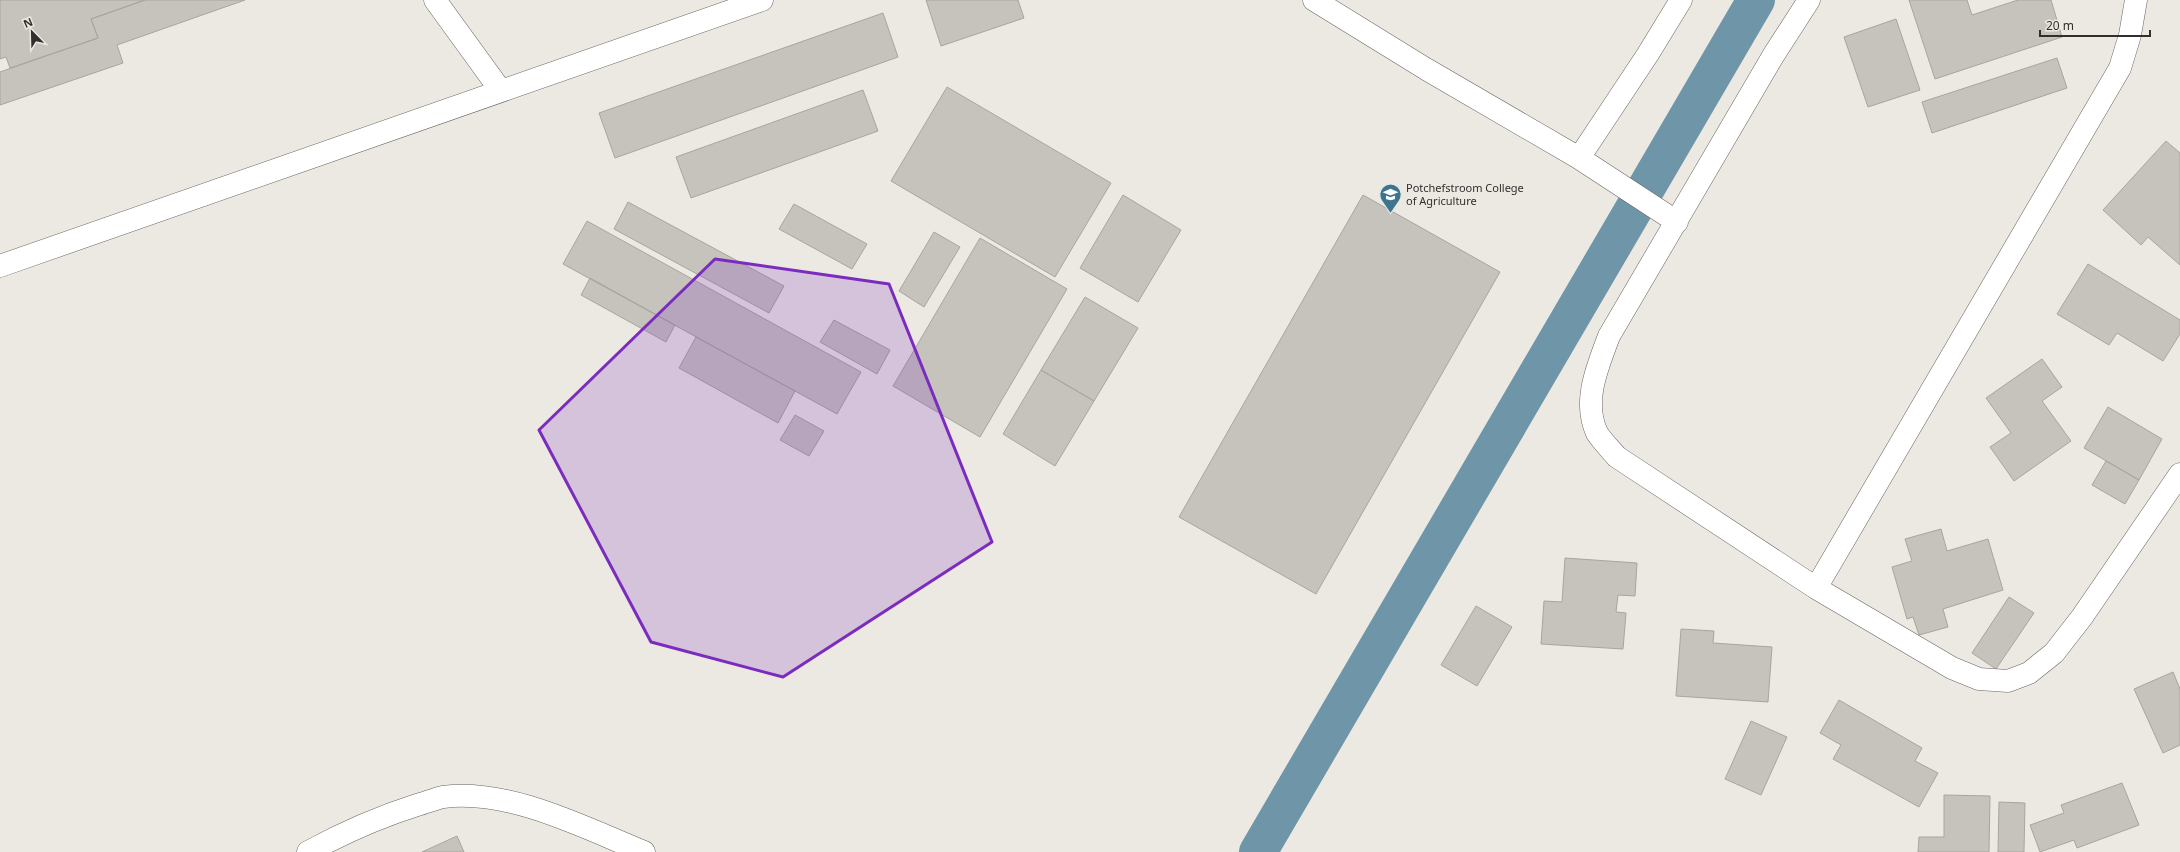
<svg xmlns="http://www.w3.org/2000/svg" width="2180" height="852" viewBox="0 0 2180 852" font-family="'Noto Sans',sans-serif">
<style>
.lines{fill:none;stroke-linecap:round;stroke-linejoin:round}
.canal{stroke:#6e95a8;stroke-width:38}
.building{fill:#c6c3bd;stroke:#a8a49f}
.street-casing{stroke:#696661;stroke-width:23}
.street{stroke:#fff;stroke-width:22}
.marked{fill:#7b2cbf;fill-opacity:0.2;stroke:#7b2cbf;stroke-width:3;stroke-linejoin:round}
.labels{text-anchor:middle;stroke-width:4;stroke-linejoin:round;paint-order:stroke}
.poi-label{font-size:11px;fill:#302f2d;stroke:#ece9e3;text-anchor:start}
</style>
<rect width="100%" height="100%" fill="#ece9e3"/>
<g class="lines">
<path class="canal" d="M1258 852 1756 0"/>
</g>
<path class="building" d="M0 0H145L91 19 98 38 10 68 6 57 0 59Z
M145 0H245L117 45 123 63 0 105V72L98 38 91 19Z
M926 0H1018L1024 18 941 46Z
M1909 0H1967L1972 15 2018 0H2051L2062 37 1935 79Z
M883 13 898 57 615 158 599 113Z
M1896 19 1920 90 1868 107 1844 37Z
M2057 58 2067 88 1932 133 1922 102Z
M947 87 1111 183 1055 277 891 181Z
M863 90 878 131 691 198 676 157Z
M2166 141 2180 153V265L2148 237 2141 245 2103 210Z
M1123 195 1181 230 1138 302 1080 268Z
M1363 195 1500 272 1316 594 1179 517Z
M628 202 784 286 769 313 614 229Z
M794 204 867 244 852 269 779 229Z
M587 221 861 372 837 414 563 264Z
M934 232 960 247 924 307 899 291Z
M980 238 1067 289 980 437 893 386Z
M2088 264 2180 320V334L2163 361 2117 333 2109 345 2057 314Z
M590 278 675 325 666 342 581 295Z
M1085 297 1138 328 1094 401 1041 370Z
M834 320 890 350 877 374 820 342Z
M696 337 795 391 778 423 679 368Z
M2042 359 2062 387 2042 401 2071 441 2014 481 1990 447 2011 433 1986 398Z
M1041 370 1094 401 1055 466 1003 434Z
M2108 407 2162 439 2139 480 2084 448Z
M795 415 824 431 809 456 780 440Z
M2106 461 2139 480 2125 504 2092 485Z
M1941 529 1947 551 1988 539 2003 590 1943 609 1948 627 1919 635 1913 617 1907 619 1892 567 1912 561 1905 539Z
M1565 558 1637 563 1635 596 1618 595 1616 612 1626 613 1623 649 1541 644 1544 601 1562 602Z
M2009 597 2034 613 1996 669 1972 653Z
M1476 606 1512 627 1477 686 1441 665Z
M1681 629 1714 631 1713 643 1772 647 1768 702 1676 696Z
M2173 672 2180 689V745L2163 753 2134 689Z
M1839 700 1922 748 1915 761 1938 773 1919 807 1833 759 1841 745 1820 733Z
M1751 721 1787 737 1761 795 1725 779Z
M2122 783 2139 825 2077 848 2074 840 2040 852 2030 825 2064 813 2061 805Z
M1944 795 1990 796 1989 852H1918L1919 837H1944Z
M1999 802 2025 803 2024 852H1998Z
M457 836 464 852H422Z"/>
<g class="lines">
<defs>
<path id="street" d="M435 0 501 91
M1314 0 1426 69 1579 158 1648 54 1681 0
M1809 0 1773 56 1609 336C1598 366 1582 401 1597 433 1602 441 1611 450 1617 457L1816 588 1952 668 1979 679 2008 681 2029 673 2054 653 2082 617 2180 474
M1579 158 1677 222
M0 266 762 0
M1816 588 2120 68 2130 35 2136 0
M308 852C343 833 379 817 417 805 425 803 434 799 443 797 508 788 585 828 644 852"/>
</defs>
<use href="#street" class="street-casing"/>
<use href="#street" class="street"/>
</g>
<path class="marked" d="M715 259 889 284 992 542 783 677 651 642 539 430Z"/>
<defs>
<symbol id="university-pin" viewBox="-11 -11 22 30"><path d="M0 17L-7.5 6A9.5 9.5 0 1 1 7.5 6Z" fill="#3c758f" stroke="#ece9e3"/><path d="M0-5L7-2L0 1L-7-2ZM-4 1L0 2.5L4 1V4Q0 6-4 4Z" fill="#fff"/></symbol>
</defs>
<g fill-rule="evenodd">
<use href="#university-pin" x="1378" y="182" width="25" height="34"/>
</g>
<g class="labels">
<g class="poi-label">
<text x="1406" y="192">Potchefstroom College<tspan x="1406" dy="13">of Agriculture</tspan></text>
</g>
</g>
<g transform="translate(32 32) rotate(337)" stroke="#ece9e3" stroke-width="3" paint-order="stroke">
<path d="M0-3L7 15L0 10L-7 15Z" fill="#302f2d"/>
<text y="-6" font-size="11" font-weight="bold" text-anchor="middle" fill="#302f2d">N</text>
</g>
<path d="M2040 30v6h110v-6" fill="none" stroke="#302f2d" stroke-width="2"/>
<text x="2046" y="30" font-size="12" fill="#302f2d" stroke="#ece9e3" stroke-width="3" paint-order="stroke">20 m</text>
</svg>
